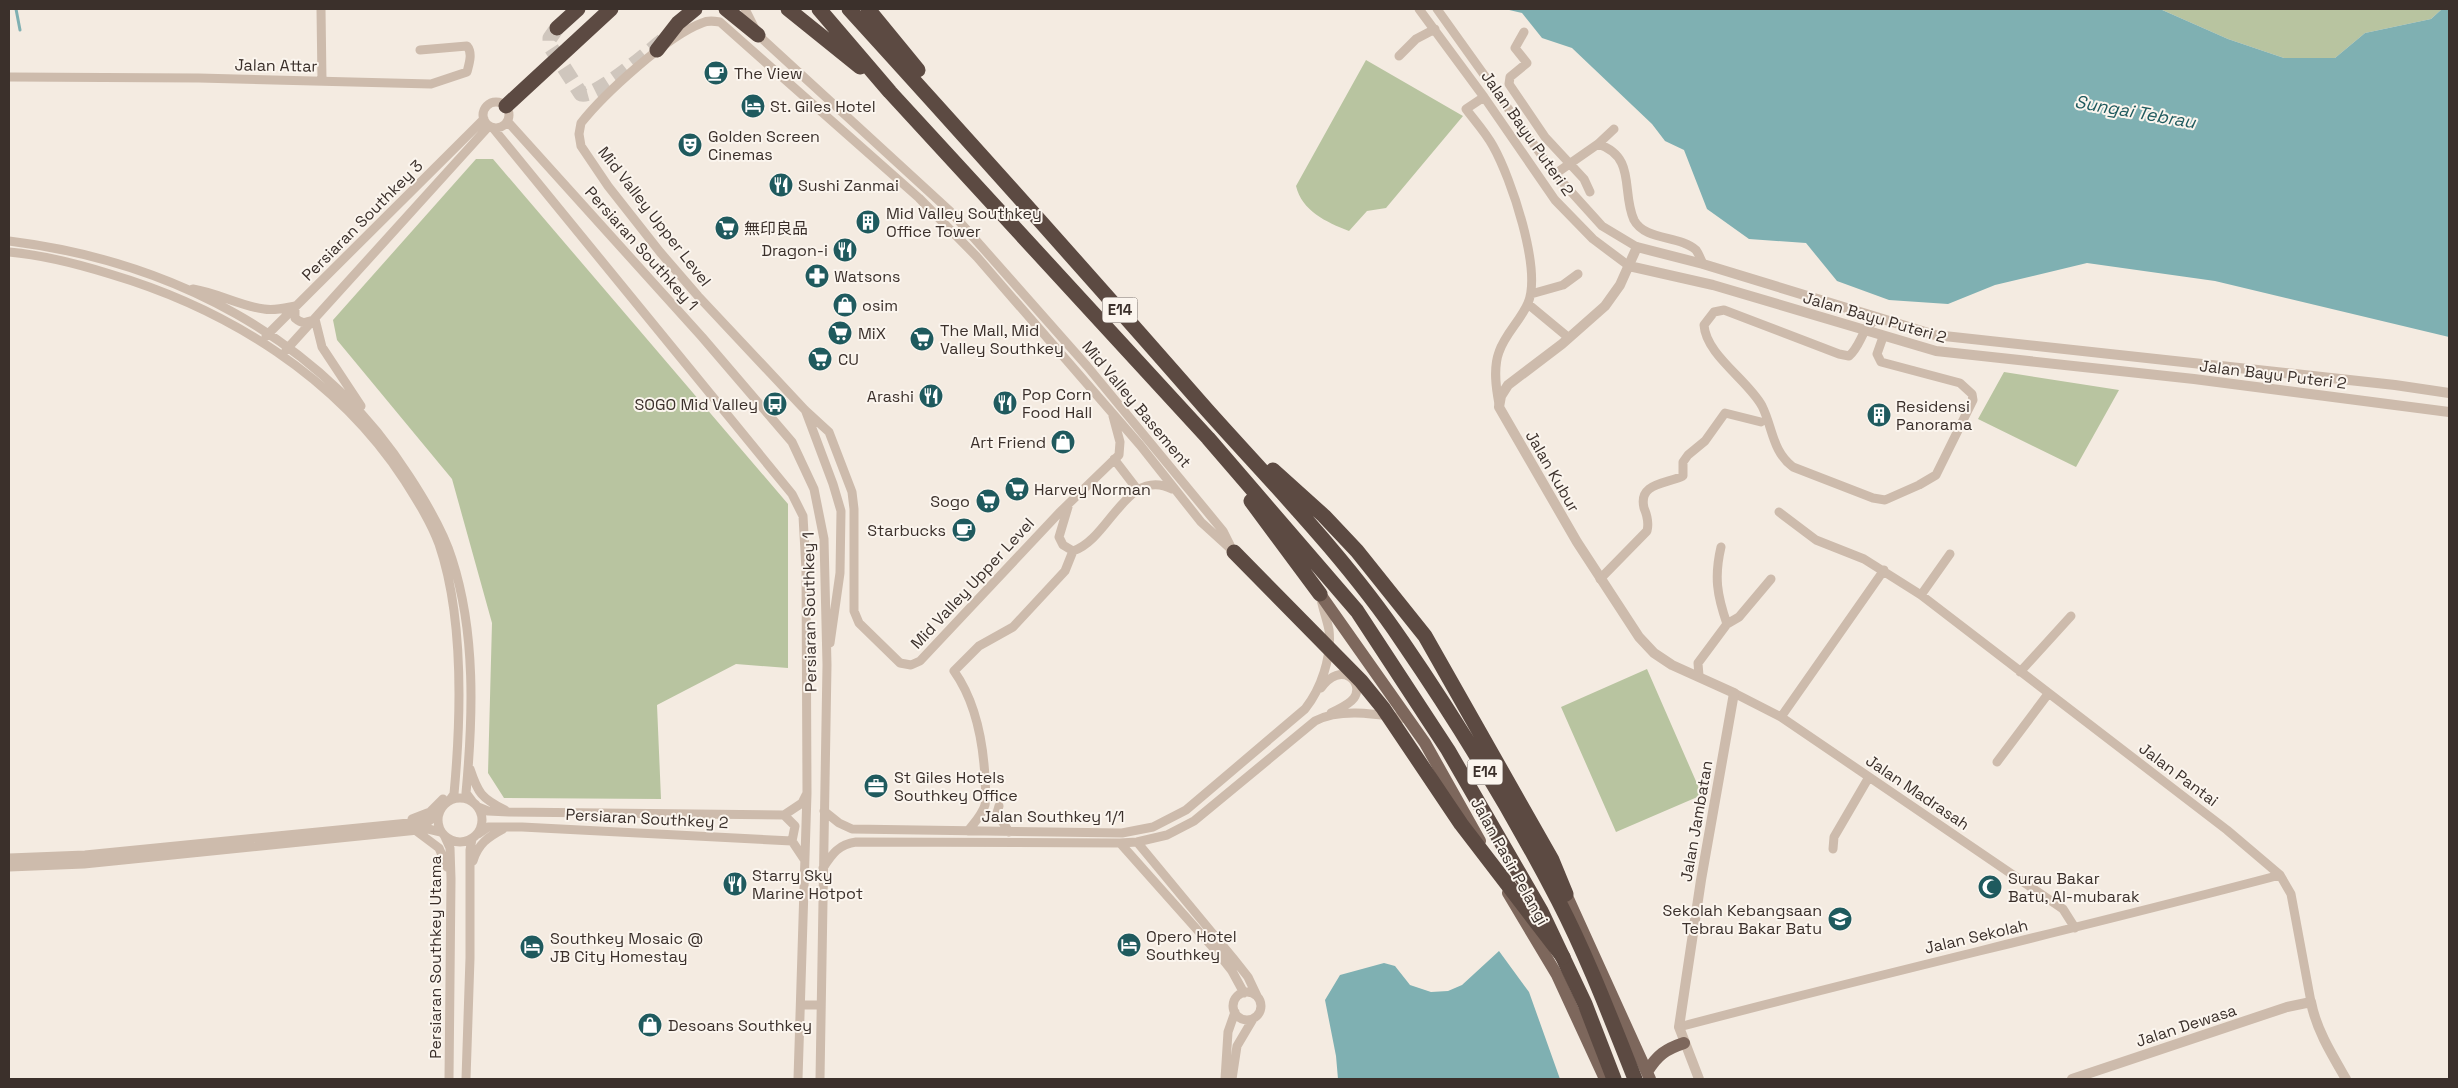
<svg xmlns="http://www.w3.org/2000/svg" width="2458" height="1088" viewBox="0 0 2458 1088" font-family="'Space Grotesk','Noto Sans SC',sans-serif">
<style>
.green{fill:#b8c4a0}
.water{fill:#7fb0b2}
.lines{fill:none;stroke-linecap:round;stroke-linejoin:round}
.stream{stroke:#7fb0b2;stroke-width:3}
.motorway-tunnel{stroke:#cfc6bd;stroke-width:15;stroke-dasharray:15 8;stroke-linecap:butt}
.minor{stroke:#cdbbac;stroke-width:9}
.tertiary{stroke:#cdbbac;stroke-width:10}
.primary{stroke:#7d675c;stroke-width:12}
.motorway{stroke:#5c4a42;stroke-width:15}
.motorway-bridge{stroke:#5c4a42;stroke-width:15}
.labels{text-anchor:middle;stroke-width:4;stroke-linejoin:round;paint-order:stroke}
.shield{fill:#fbf5ee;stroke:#756b66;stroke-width:1}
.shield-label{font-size:15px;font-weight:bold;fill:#3b302b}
.street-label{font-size:16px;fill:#3b302b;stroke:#fbf5ee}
.poi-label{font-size:16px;fill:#3b302b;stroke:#fbf5ee;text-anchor:start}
.water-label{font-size:18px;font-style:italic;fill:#1f5a5e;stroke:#fbf5ee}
</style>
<rect width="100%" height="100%" fill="#f4ebe1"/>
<path class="green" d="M2160 9H2442L2431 19 2365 33 2335 58H2284L2228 39Z
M1366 60 1463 116 1386 208 1367 211 1349 231C1326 222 1302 211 1296 186Z
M476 159H493L788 504V668L736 664 657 705 661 799 504 798 488 773 492 623 452 479 337 340 333 320Z
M2004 372 2119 390 2076 467 1978 419Z
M1647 669 1702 795 1616 832 1561 707Z"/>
<path class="water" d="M1505 9H2160L2228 39 2284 58H2335L2365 33 2431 19 2442 9H2449V337L2215 281 2087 263 1995 285 1948 304 1889 300 1837 281 1806 243 1749 239 1707 209 1684 150 1665 141 1652 124 1572 48 1542 38 1522 13Z
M1499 951 1529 992 1560 1079H1338L1336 1056 1325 1000 1340 975 1384 963 1395 966 1410 985 1431 992 1448 991 1462 985Z"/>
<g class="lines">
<path class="stream" d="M16 9 20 30"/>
<path class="motorway-tunnel" d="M557 28 550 38V46L581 94C597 98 650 50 666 38"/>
<path class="minor" d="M321 9 322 81
M745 9 758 35 951 212 1087 366 1223 531 1230 545
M1419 9 1484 97 1555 200 1593 239 1629 266
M1437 9 1555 174 1602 226 1637 247
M1524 32 1515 48 1527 63 1510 77 1509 84 1545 137 1584 179 1590 192
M1399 56 1416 39 1435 29
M9 77 199 78 431 84 467 72C469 64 473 53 467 46L420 50
M1484 97 1466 109C1475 121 1486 133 1493 146 1511 178 1542 269 1528 303 1521 320 1505 334 1499 352 1493 368 1496 388 1499 404
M483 115a13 13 0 1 1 26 0a13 13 0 1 1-26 0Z
M508 122 702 337 792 442 814 489 824 539 827 665 820 1079
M493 128 792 494 803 516 806 570 807 793 798 1079
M1598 144C1637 157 1621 192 1634 220 1645 241 1680 235 1696 250 1699 254 1701 260 1703 264
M1555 174 1598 144 1614 129
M9 241C170 261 320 337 409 476 426 502 443 530 452 559 476 633 473 717 466 793L472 801
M9 252C43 255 78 264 110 274 228 309 337 377 405 481 417 500 431 522 439 544 464 617 461 718 454 794L449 801
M193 289C218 293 240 306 264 309 275 311 285 308 295 306V318C302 324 305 323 313 320
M1531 294 1563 285 1578 274
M1528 304 1569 338
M315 319 322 347 361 406
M1878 319C1861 327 1862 345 1849 356L1839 354 1724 310 1714 312 1704 325C1706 355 1748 380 1762 406 1773 428 1772 451 1793 467L1873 498 1885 500 1919 485 1936 475 1973 400 1972 394 1960 383 1881 362 1877 354 1883 337
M266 336 484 119
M286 350 489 126
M806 412 833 484 841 511 840 573 830 643
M1113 416 1120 442 1119 455 1059 513 920 661 911 665 900 663 859 623 854 611V509L852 492 829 432 805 410 698 296 660 252 608 186 581 146 579 134 581 123C604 94 667 36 702 23 708 20 714 21 720 22L919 198 977 257 1140 445 1201 522 1234 552
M1114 459 1137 489
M1068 507 1059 537 1063 545 1073 551C1109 540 1127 466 1172 489
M1779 512 1816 540 1864 559 1921 595 2227 830 2280 875 2291 894 2311 1002
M1600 579 1647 531C1649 523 1647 515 1644 508 1638 483 1666 484 1683 476V462L1688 455 1705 441 1725 413 1761 422
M1921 595 1950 554
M1727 624 1739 617 1771 579
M2020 672 2071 616
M1699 676 1698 663 1727 624C1717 595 1714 577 1721 547
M1321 688C1341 660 1365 682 1354 698 1349 705 1338 709 1331 713
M1734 693 1781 717 2063 909 2075 928
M1781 717 1884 570
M1997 762 2048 694
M470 769C478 793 481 798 505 810
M438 820a22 22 0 1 1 44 0a22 22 0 1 1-44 0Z
M999 806 997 813 1009 832
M478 807 488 811 509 812 784 815 802 803 806 795
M824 811 839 823 852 829 1122 833 1153 827 1186 810 1305 709C1321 689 1332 657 1329 630 1327 620 1323 609 1321 599
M784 815 795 826 792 841
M412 819 430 812 443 799
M415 830 439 848 447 867
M968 831C974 823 982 815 985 805 987 796 985 787 985 778 983 740 976 702 954 671L979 646 1013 627 1065 571 1073 551
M478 834 488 827H522L792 841 804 859
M445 837 450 848 451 879 449 1079
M1137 842 1233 958 1248 977 1257 996
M1120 843 1217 952 1232 971 1244 993
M1833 849 1834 837 1869 777
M9 858 85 855 429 821 438 814
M473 861C478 844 488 837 503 829
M9 867 84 864 428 829 441 832
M823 868C832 854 839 844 856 842L1120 843 1137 842 1167 835 1194 821 1315 721C1342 707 1380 715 1409 719
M1233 1006a14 14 0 1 1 28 0a14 14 0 1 1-28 0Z
M801 1005H821
M1679 1027C1879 974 2080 928 2280 875
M466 1079 470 958V850L472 839
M1225 1079 1228 1032 1235 1012
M1232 1079 1237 1046 1253 1019"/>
<path class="tertiary" d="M1629 266 1713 285 1936 351 2194 379 2449 412
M1699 1079 1679 1027 1701 880 1734 693 1672 665 1654 653 1639 637 1577 542 1499 407 1501 396 1508 385 1562 344 1605 306 1620 285 1637 247 1703 264 1935 335 2395 385 2449 393
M2072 1079 2287 1007 2311 1002C2316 1029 2332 1055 2346 1079"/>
<path class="primary" d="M1320 594 1425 743 1480 841
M1508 893 1557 975 1605 1079
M1566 894 1650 1079
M1647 1072C1657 1055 1666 1049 1684 1043"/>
<path class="motorway" d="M726 9 758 35
M788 9 860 67
M819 9 890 92 1208 438 1357 611 1448 750 1541 911 1585 1004 1614 1079
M849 9C970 142 1089 275 1207 410 1274 485 1346 558 1402 641 1459 724 1512 812 1558 900 1588 958 1611 1019 1635 1079
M868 9 918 70
M557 28 578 9
M657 50 678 23 695 9
M506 106 611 9
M1273 470 1324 516 1357 551 1425 636 1552 860 1566 894
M1251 501 1320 594"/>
<path class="motorway-bridge" d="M1234 552 1361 681 1383 708 1461 824 1563 957"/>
</g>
<defs>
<symbol id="cafe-disc" viewBox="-11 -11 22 22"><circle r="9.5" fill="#1f5a5e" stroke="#fbf5ee"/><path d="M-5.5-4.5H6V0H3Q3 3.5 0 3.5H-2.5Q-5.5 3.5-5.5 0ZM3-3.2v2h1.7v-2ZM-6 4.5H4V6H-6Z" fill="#fff"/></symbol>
<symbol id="hotel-disc" viewBox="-11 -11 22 22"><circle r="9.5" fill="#1f5a5e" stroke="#fbf5ee"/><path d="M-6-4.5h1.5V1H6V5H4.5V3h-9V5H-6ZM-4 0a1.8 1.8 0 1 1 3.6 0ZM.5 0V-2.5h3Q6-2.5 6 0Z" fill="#fff"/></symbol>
<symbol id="theatre-disc" viewBox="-11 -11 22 22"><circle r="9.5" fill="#1f5a5e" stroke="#fbf5ee"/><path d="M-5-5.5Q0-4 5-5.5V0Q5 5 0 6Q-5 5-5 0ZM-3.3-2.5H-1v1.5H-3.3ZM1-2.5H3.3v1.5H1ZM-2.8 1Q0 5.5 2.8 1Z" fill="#fff"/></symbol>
<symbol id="restaurant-disc" viewBox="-11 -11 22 22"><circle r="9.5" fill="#1f5a5e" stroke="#fbf5ee"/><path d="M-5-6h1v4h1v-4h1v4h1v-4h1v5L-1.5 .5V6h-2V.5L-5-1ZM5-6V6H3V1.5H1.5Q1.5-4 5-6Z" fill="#fff"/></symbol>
<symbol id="building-disc" viewBox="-11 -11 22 22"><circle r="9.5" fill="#1f5a5e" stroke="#fbf5ee"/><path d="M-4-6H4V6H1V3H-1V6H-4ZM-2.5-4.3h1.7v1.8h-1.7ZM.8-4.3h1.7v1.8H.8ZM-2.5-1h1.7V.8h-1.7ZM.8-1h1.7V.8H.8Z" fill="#fff"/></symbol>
<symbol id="supermarket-disc" viewBox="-11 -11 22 22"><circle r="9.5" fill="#1f5a5e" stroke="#fbf5ee"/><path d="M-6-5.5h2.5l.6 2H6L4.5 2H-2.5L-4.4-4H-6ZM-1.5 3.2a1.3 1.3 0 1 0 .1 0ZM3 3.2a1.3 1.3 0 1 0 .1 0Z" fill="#fff"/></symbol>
<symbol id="pharmacy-disc" viewBox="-11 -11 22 22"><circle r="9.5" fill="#1f5a5e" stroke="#fbf5ee"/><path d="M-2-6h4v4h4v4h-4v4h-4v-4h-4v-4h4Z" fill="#fff"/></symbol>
<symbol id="shop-disc" viewBox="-11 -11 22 22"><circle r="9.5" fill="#1f5a5e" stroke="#fbf5ee"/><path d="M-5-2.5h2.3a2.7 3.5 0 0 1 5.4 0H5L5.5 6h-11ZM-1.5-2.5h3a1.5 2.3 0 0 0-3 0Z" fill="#fff"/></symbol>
<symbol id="bus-disc" viewBox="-11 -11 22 22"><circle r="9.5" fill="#1f5a5e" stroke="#fbf5ee"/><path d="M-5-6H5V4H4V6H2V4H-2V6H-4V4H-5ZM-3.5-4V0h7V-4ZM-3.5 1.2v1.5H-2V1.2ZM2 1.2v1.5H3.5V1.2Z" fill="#fff"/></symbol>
<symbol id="office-disc" viewBox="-11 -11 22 22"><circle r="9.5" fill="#1f5a5e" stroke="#fbf5ee"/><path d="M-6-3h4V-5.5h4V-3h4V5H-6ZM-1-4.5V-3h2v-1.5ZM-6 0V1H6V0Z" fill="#fff"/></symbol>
<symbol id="mosque-disc" viewBox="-11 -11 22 22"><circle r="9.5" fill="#1f5a5e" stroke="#fbf5ee"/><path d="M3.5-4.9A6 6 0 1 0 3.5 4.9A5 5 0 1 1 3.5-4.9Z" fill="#fff"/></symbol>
<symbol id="school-disc" viewBox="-11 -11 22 22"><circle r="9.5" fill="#1f5a5e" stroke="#fbf5ee"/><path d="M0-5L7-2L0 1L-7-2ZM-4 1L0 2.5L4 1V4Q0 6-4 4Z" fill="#fff"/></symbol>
</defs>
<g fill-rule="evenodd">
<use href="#cafe-disc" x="702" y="59" width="28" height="28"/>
<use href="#hotel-disc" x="739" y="92" width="28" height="28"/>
<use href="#theatre-disc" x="676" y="131" width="28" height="28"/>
<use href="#restaurant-disc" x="767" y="171" width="28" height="28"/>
<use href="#building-disc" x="854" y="208" width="28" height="28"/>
<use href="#supermarket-disc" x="713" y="214" width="28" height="28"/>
<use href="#restaurant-disc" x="831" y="236" width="28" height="28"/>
<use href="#pharmacy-disc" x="803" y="262" width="28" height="28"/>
<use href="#shop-disc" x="831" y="291" width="28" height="28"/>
<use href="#supermarket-disc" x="826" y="319" width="28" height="28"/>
<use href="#supermarket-disc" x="908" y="325" width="28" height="28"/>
<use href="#supermarket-disc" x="806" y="345" width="28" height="28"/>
<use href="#restaurant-disc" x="917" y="382" width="28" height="28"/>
<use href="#restaurant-disc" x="991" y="389" width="28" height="28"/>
<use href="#bus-disc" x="761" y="390" width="28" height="28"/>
<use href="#building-disc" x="1865" y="401" width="28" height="28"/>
<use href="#shop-disc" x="1049" y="428" width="28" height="28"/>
<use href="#supermarket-disc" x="1003" y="475" width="28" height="28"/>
<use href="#supermarket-disc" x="974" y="487" width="28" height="28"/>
<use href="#cafe-disc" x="950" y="516" width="28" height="28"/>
<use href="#office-disc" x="862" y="772" width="28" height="28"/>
<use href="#restaurant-disc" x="721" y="870" width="28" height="28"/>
<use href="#mosque-disc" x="1976" y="873" width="28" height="28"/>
<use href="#school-disc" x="1826" y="905" width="28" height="28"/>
<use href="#hotel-disc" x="1115" y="931" width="28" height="28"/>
<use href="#hotel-disc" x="518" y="933" width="28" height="28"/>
<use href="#shop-disc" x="636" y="1011" width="28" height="28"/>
</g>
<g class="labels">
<g class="shield">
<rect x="1102.5" y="297.5" width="35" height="25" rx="4"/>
<rect x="1467.5" y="759.5" width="35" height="25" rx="4"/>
</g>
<g class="shield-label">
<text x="1120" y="315">E14</text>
<text x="1485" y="777">E14</text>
</g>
<g class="street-label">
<text transform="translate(276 65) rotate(1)" y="6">Jalan Attar</text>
<text transform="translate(1528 133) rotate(55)" y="6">Jalan Bayu Puteri 2</text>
<text transform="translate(655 216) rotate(52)" y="6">Mid Valley Upper Level</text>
<text transform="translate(362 220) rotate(-45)" y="6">Persiaran Southkey 3</text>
<text transform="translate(642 248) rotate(48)" y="6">Persiaran Southkey 1</text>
<text transform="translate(1875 317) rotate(16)" y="6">Jalan Bayu Puteri 2</text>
<text transform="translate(2273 374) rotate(7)" y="6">Jalan Bayu Puteri 2</text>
<text transform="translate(1137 404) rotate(50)" y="6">Mid Valley Basement</text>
<text transform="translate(1553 471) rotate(60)" y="6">Jalan Kubur</text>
<text transform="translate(972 583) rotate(-47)" y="6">Mid Valley Upper Level</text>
<text transform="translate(809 612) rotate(-91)" y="6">Persiaran Southkey 1</text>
<text transform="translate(2179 774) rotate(37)" y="6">Jalan Pantai</text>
<text transform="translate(1918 792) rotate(34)" y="6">Jalan Madrasah</text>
<text x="1053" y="822">Jalan Southkey 1/1</text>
<text transform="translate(647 818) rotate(3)" y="6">Persiaran Southkey 2</text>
<text transform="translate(1696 821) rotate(-80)" y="6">Jalan Jambatan</text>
<text transform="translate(1510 861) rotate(61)" y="6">Jalan Pasir Pelangi</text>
<text transform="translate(1976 936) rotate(-13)" y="6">Jalan Sekolah</text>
<text transform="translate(435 957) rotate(-90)" y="6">Persiaran Southkey Utama</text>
<text transform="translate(2186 1025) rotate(-18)" y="6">Jalan Dewasa</text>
</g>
<g class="poi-label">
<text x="734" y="79">The View</text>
<text x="770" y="112">St. Giles Hotel</text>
<text x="708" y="142">Golden Screen<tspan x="708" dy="18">Cinemas</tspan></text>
<text x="798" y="191">Sushi Zanmai</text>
<text x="886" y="219">Mid Valley Southkey<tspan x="886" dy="18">Office Tower</tspan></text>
<text x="744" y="234">無印良品</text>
<text x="828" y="256" text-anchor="end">Dragon-i</text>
<text x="834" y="282">Watsons</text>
<text x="862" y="311">osim</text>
<text x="940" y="336">The Mall, Mid<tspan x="940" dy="18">Valley Southkey</tspan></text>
<text x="858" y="339">MiX</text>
<text x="838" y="365">CU</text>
<text x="1022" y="400">Pop Corn<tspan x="1022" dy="18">Food Hall</tspan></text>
<text x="914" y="402" text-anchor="end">Arashi</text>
<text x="758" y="410" text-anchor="end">SOGO Mid Valley</text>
<text x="1896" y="412">Residensi<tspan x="1896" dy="18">Panorama</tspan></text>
<text x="1046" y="448" text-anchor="end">Art Friend</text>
<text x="1034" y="495">Harvey Norman</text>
<text x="970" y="507" text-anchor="end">Sogo</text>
<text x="946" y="536" text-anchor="end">Starbucks</text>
<text x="894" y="783">St Giles Hotels<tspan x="894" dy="18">Southkey Office</tspan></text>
<text x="752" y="881">Starry Sky<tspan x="752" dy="18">Marine Hotpot</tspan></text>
<text x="2008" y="884">Surau Bakar<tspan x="2008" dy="18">Batu, Al-mubarak</tspan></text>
<text x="1822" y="916" text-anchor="end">Sekolah Kebangsaan<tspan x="1822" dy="18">Tebrau Bakar Batu</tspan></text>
<text x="1146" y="942">Opero Hotel<tspan x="1146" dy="18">Southkey</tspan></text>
<text x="550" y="944">Southkey Mosaic @<tspan x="550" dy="18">JB City Homestay</tspan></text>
<text x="668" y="1031">Desoans Southkey</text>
</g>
<g class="water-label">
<text transform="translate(2135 112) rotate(10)" y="6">Sungai Tebrau</text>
</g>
</g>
<rect width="2458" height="1088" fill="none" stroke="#3b302b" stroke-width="20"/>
</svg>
